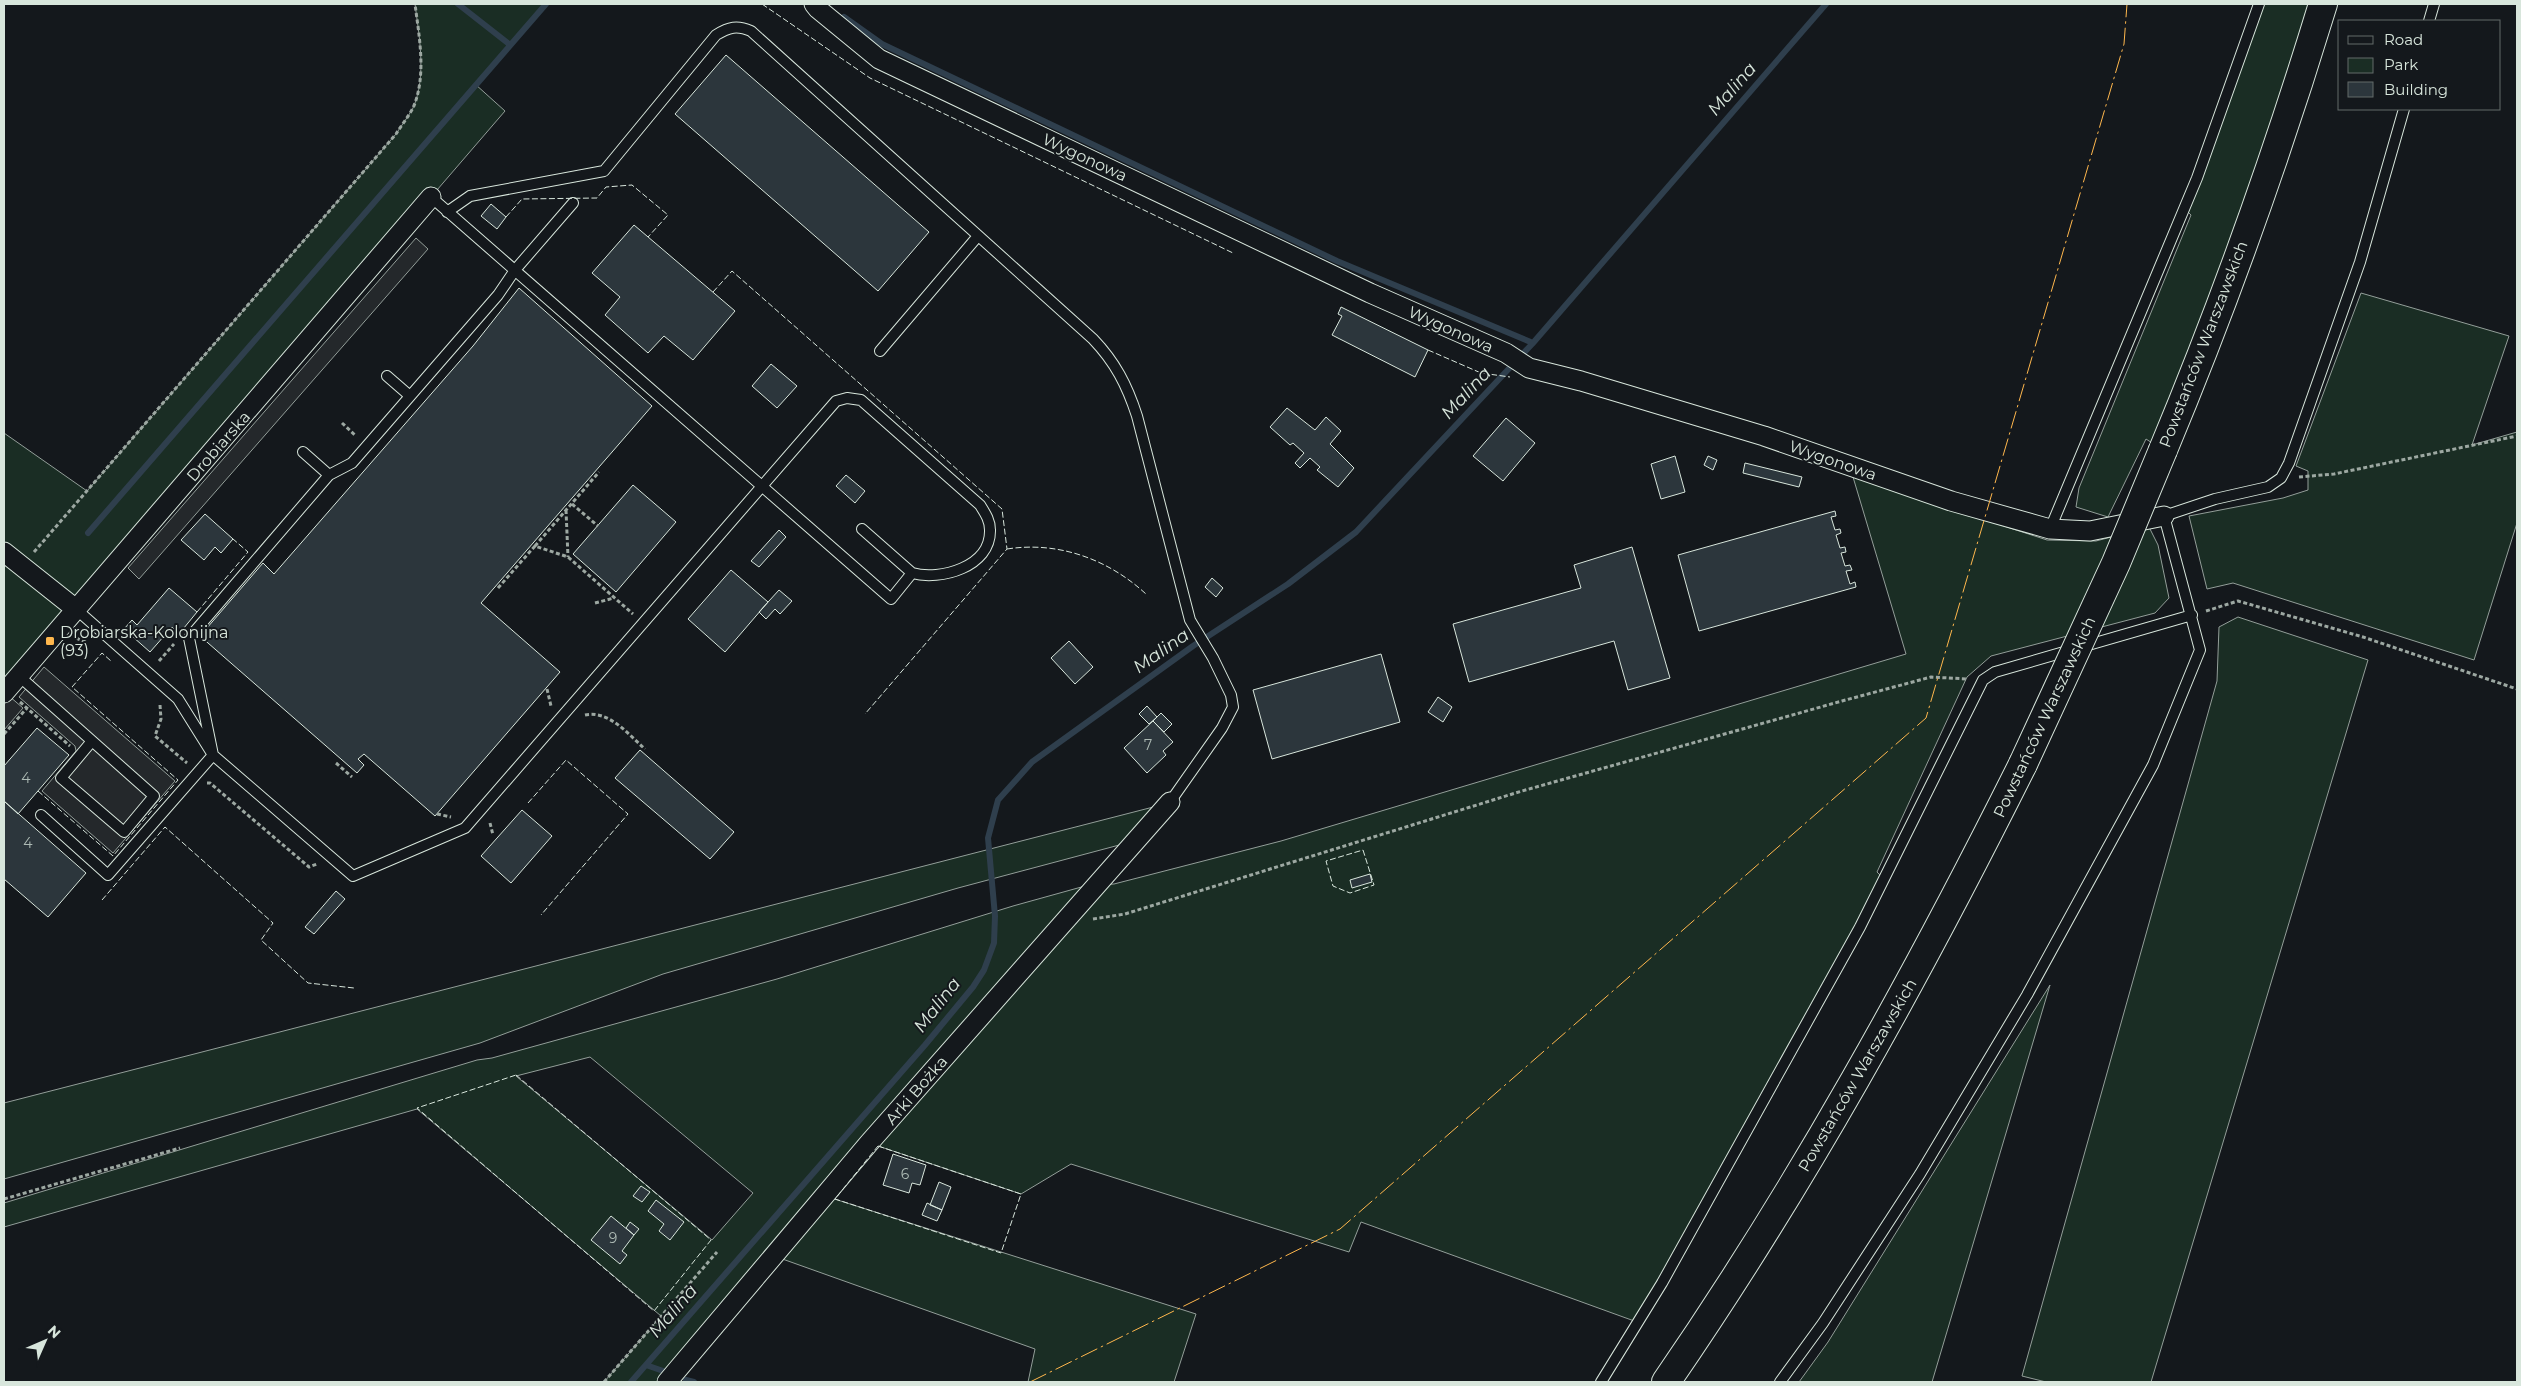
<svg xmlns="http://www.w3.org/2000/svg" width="2521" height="1386" viewBox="0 0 2521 1386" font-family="Montserrat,sans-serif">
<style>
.green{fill:#1a2d24;stroke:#939e99;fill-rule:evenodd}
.parking{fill:#24282b;stroke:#939e99}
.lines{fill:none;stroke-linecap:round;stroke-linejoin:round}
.stream{stroke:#2f3f4d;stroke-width:6}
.building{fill:#2c363c;stroke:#d8e6dc}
.service-casing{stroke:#d8e6dc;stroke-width:12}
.minor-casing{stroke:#d8e6dc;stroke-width:21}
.primary-casing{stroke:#d8e6dc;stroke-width:30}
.path{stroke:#9da8a2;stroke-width:3;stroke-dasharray:4 2.5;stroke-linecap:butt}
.service{stroke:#14181c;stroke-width:10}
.minor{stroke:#14181c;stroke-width:19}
.primary{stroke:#14181c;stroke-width:28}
.primary-bridge-casing{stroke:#d8e6dc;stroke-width:30;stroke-linecap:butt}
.primary-bridge{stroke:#14181c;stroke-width:28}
.fence{stroke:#d8e6dc;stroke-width:1;stroke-dasharray:6 2.5;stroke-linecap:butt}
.power{stroke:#ffb74d;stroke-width:1;stroke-dasharray:18 4 2.5 4;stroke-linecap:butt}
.poi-dot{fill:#ffb74d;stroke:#14181c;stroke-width:2}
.labels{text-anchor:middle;stroke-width:4;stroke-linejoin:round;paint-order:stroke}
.number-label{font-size:14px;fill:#adbab4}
.street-label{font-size:16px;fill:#d8e6dc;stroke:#14181c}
.poi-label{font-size:16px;fill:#d8e6dc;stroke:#14181c;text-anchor:start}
.water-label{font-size:18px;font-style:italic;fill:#d8e6dc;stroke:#14181c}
</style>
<rect width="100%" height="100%" fill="#14181c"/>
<path class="green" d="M415 4H546L475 84 505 111 4 693V433L87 491 396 134C401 126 408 117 413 108 427 76 419 36 415 4Z
M2259 4H2323L2163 450 2146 439 2108 517 2076 507 2079 488 2191 215 2184 208Z
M2361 293 2509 336 2472 445 2517 432V523L2474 660 2233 583 2207 589 2189 516 2283 498 2308 490V471L2296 466Z
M1853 477 2047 540 2096 541 2149 527 2158 545 2169 598 2155 613 1991 656 1967 677 1877 872 1884 879 1637 1322 1361 1222 1349 1252 1071 1164 1021 1194 878 1146 825 1196 1196 1314 1174 1382H1028L1035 1349 774 1256 667 1382H604L661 1316 417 1109 4 1227V1203L477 1060 492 1058 777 979 1013 906 1085 886 1114 884 1281 841 1906 654ZM590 1057 753 1193 712 1240 516 1076Z
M2238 617 2368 660 2151 1382H2046L2022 1376 2217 681 2219 627Z
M1161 805 1123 844 958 888 663 974 480 1043 4 1179V1103Z
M2050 985 1932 1382H1799L1828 1342Z"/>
<path class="parking" d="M416 238 428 249 139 579 128 568Z
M44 667 175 781 113 853 42 791 76 751 75 746 19 697Z
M9 696 23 708 4 730V702Z"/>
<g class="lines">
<path class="stream" d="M458 4 509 44
M844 17 882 44 1337 261 1533 343
M88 533 546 4
M646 1365 666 1372
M686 1380 694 1382
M631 1382 925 1045 973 987 984 970 994 943 995 916 988 838 998 800 1032 762 1193 646 1288 584 1356 532 1533 343 1826 4"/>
</g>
<path class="building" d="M726 55 929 232 878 291 675 114Z
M491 204 506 217 497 229 481 216Z
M634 225 735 311 693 360 664 336 648 353 605 315 620 297 592 273Z
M519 288 652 406 481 603 560 672 435 816 364 754 358 759 364 765 357 773 200 636 263 563 274 574 473 346Z
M1341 307 1428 350 1415 377 1332 335 1342 316 1338 314Z
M771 364 797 386 777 408 752 386Z
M1287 408 1315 430 1326 417 1341 431 1330 444 1354 468 1338 487 1317 470 1320 467 1310 458 1300 468 1295 463 1304 453 1293 443 1290 445 1270 427Z
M1506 418 1535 443 1503 481 1473 456Z
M1675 456 1685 492 1661 499 1651 464Z
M1708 456 1717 460 1713 470 1704 465Z
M1745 463 1802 477 1799 487 1743 473Z
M846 475 865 491 855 503 836 486Z
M633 485 676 522 616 592 573 554Z
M1835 511 1836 516 1831 517 1835 530 1840 529 1841 533 1836 535 1840 548 1845 547 1846 552 1841 553 1845 566 1850 565 1852 570 1846 571 1850 584 1855 582 1856 587 1699 631 1678 555Z
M205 514 233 539 221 553 215 547 204 560 181 540Z
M779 530 786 537 759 567 751 561Z
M1632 547 1670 678 1628 690 1614 641 1469 682 1453 624 1581 588 1574 565Z
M731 570 768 602 725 652 688 619Z
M1212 578 1223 588 1216 597 1205 587Z
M169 588 197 612 179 634 172 627 150 652 124 629 132 620 137 625Z
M779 590 792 601 780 614 775 609 766 619 759 612Z
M1069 641 1093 667 1075 684 1051 658Z
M1381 654 1400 722 1272 759 1253 690Z
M1438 697 1452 707 1443 722 1428 712Z
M1147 706 1157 717 1149 724 1139 714Z
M1161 713 1172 724 1164 732 1153 721Z
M1153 721 1173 742 1163 751 1166 755 1147 773 1124 748Z
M37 728 69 755 18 814 4 801V766Z
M640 750 734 832 710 859 615 778Z
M4 801 86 873 48 917 4 879Z
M522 810 552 836 511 883 481 856Z
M1370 874 1372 882 1352 888 1350 880Z
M336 891 345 899 314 934 305 927Z
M893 1154 926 1165 920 1185 912 1183 909 1193 883 1185Z
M939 1182 951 1187 942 1210 930 1205Z
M641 1186 650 1192 642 1202 633 1196Z
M656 1200 684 1222 670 1240 659 1231 664 1224 648 1211Z
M927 1203 942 1210 937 1221 922 1215Z
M611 1216 634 1235 622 1251 627 1255 620 1264 591 1240Z
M630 1222 639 1229 634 1235 626 1228Z"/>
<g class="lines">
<defs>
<path id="service" d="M2429 21 2434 4
M431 197 891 599 912 573
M447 212 470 196 604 171 716 35C729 27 737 25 751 31L1093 339C1115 362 1127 385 1137 416L1190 620 1213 658 1231 695 1233 707 1222 728 1170 802
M880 351 978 236
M387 376 410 396
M303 452 329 475
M2050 529 2197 178 2259 4
M77 610 178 699 213 755 353 876 465 828 836 401 847 398 861 400 980 505C985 513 990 520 990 530 991 567 940 581 912 573L862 529
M19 676 154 796 124 832 61 778 92 741
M41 815 108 875 213 755 189 638 329 475 352 463 498 295 515 270 573 203
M1601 1382 1662 1283 1860 927 1983 680 1995 672 2192 615
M1780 1382 1823 1323 1920 1174 2027 995 2153 765 2200 650 2164 516 2215 499 2268 487 2281 478 2289 463 2360 262 2404 109"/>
<path id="minor" d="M814 4 818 9 879 59 1370 293 1506 353 1529 368 1581 381 1764 436 1951 501 2050 529 2090 531 2164 516
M4 552 77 610
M4 693 431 197
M667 1382 869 1143 1170 802"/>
<path id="primary" d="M2163 450C2224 304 2277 155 2323 4
M1666 1382C1801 1186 1916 978 2023 764"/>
</defs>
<use href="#service" class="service-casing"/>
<use href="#minor" class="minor-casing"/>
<use href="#primary" class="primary-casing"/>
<path class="path" d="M342 423 356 436
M2299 477 2334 474 2517 436
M572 504 598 526
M566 510 568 557
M535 546 599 472
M34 552 396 134C401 126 408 117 413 108 427 76 419 36 415 4
M498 588 535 546 568 557 633 614
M595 603 614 598
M2206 611 2238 601 2363 637 2517 689
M76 638 88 643
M159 661 174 644
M547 689 551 706
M20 702 70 746
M160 705 161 719 155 736 187 763
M585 715C609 710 628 734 645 749
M4 734 27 708
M336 763 352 777
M207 783H210L309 867 317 864
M437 814 451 817
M490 823 493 835
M1093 919 1125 914 1522 791 1842 701 1931 677 1967 679
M4 1199 180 1148
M604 1382 717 1252"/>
<use href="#service" class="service"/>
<use href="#minor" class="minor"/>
<use href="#primary" class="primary"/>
<defs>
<path id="primary-bridge" d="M2023 764 2116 563 2163 450"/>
</defs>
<use href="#primary-bridge" class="primary-bridge-casing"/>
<use href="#primary-bridge" class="primary-bridge"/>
<path class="fence" d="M762 4 870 78 1233 253
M506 217 522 199 597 198 606 187 632 185 668 215 648 237
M713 292 732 271 1002 509 1007 549 865 714
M1428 350 1481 373 1510 377
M1007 549C1058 541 1108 559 1146 594
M197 612 248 552 233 539
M38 791 113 856 178 780 72 687 102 653 111 661
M528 803 566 760 628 814 541 915
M1363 850 1374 885 1350 893 1333 886 1326 861Z
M102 900 165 827 273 923 261 940 308 983 354 988
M516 1075 711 1240 654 1311 417 1108Z
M878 1146 1021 1194 1001 1253 835 1199Z"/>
<path class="power" d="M1030 1382 1340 1229 1926 718 2124 44 2127 4"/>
</g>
<rect class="poi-dot" x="45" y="636" width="10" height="10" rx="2.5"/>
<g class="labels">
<g class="number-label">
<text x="1148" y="750">7</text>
<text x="26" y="783">4</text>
<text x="28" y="848">4</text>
<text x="905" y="1179">6</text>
<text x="613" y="1243">9</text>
</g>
<g class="street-label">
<text transform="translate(1085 157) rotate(25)" y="6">Wygonowa</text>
<text transform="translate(1451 329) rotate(24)" y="6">Wygonowa</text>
<text transform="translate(2203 344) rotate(-69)" y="6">Powstańców Warszawskich</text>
<text transform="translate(218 446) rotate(-49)" y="6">Drobiarska</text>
<text transform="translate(1833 460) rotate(19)" y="6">Wygonowa</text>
<text transform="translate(2044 717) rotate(-65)" y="6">Powstańców Warszawskich</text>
<text transform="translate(1857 1075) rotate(-60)" y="6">Powstańców Warszawskich</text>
<text transform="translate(916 1090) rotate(-49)" y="6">Arki Bożka</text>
</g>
<g class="poi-label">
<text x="60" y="638">Drobiarska-Kolonijna<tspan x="60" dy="18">(93)</tspan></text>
</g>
<g class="water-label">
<text transform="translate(1732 89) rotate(-49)" y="6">Malina</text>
<text transform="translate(1466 393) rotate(-47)" y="6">Malina</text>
<text transform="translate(1161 651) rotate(-35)" y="6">Malina</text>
<text transform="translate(937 1005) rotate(-52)" y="6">Malina</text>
<text transform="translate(673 1311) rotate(-49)" y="6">Malina</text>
</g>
</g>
<rect width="2521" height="1386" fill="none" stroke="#d8e6dc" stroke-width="10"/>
<rect x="2338" y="20" width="162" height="90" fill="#14181c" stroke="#626a69"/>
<rect x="2348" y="36" width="25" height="8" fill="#14181c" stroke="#626a69"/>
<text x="2384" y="45" font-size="15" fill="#d8e6dc">Road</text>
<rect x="2348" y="58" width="25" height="15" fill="#1a2d24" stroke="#626a69"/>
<text x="2384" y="70" font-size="15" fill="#d8e6dc">Park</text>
<rect x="2348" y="82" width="25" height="15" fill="#2c363c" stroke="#626a69"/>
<text x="2384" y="95" font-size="15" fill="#d8e6dc">Building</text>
<g transform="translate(45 1341) rotate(45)" stroke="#14181c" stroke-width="4" paint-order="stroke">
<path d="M0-4L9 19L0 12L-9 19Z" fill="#d8e6dc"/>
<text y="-8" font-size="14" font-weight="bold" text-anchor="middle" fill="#d8e6dc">N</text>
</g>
</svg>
